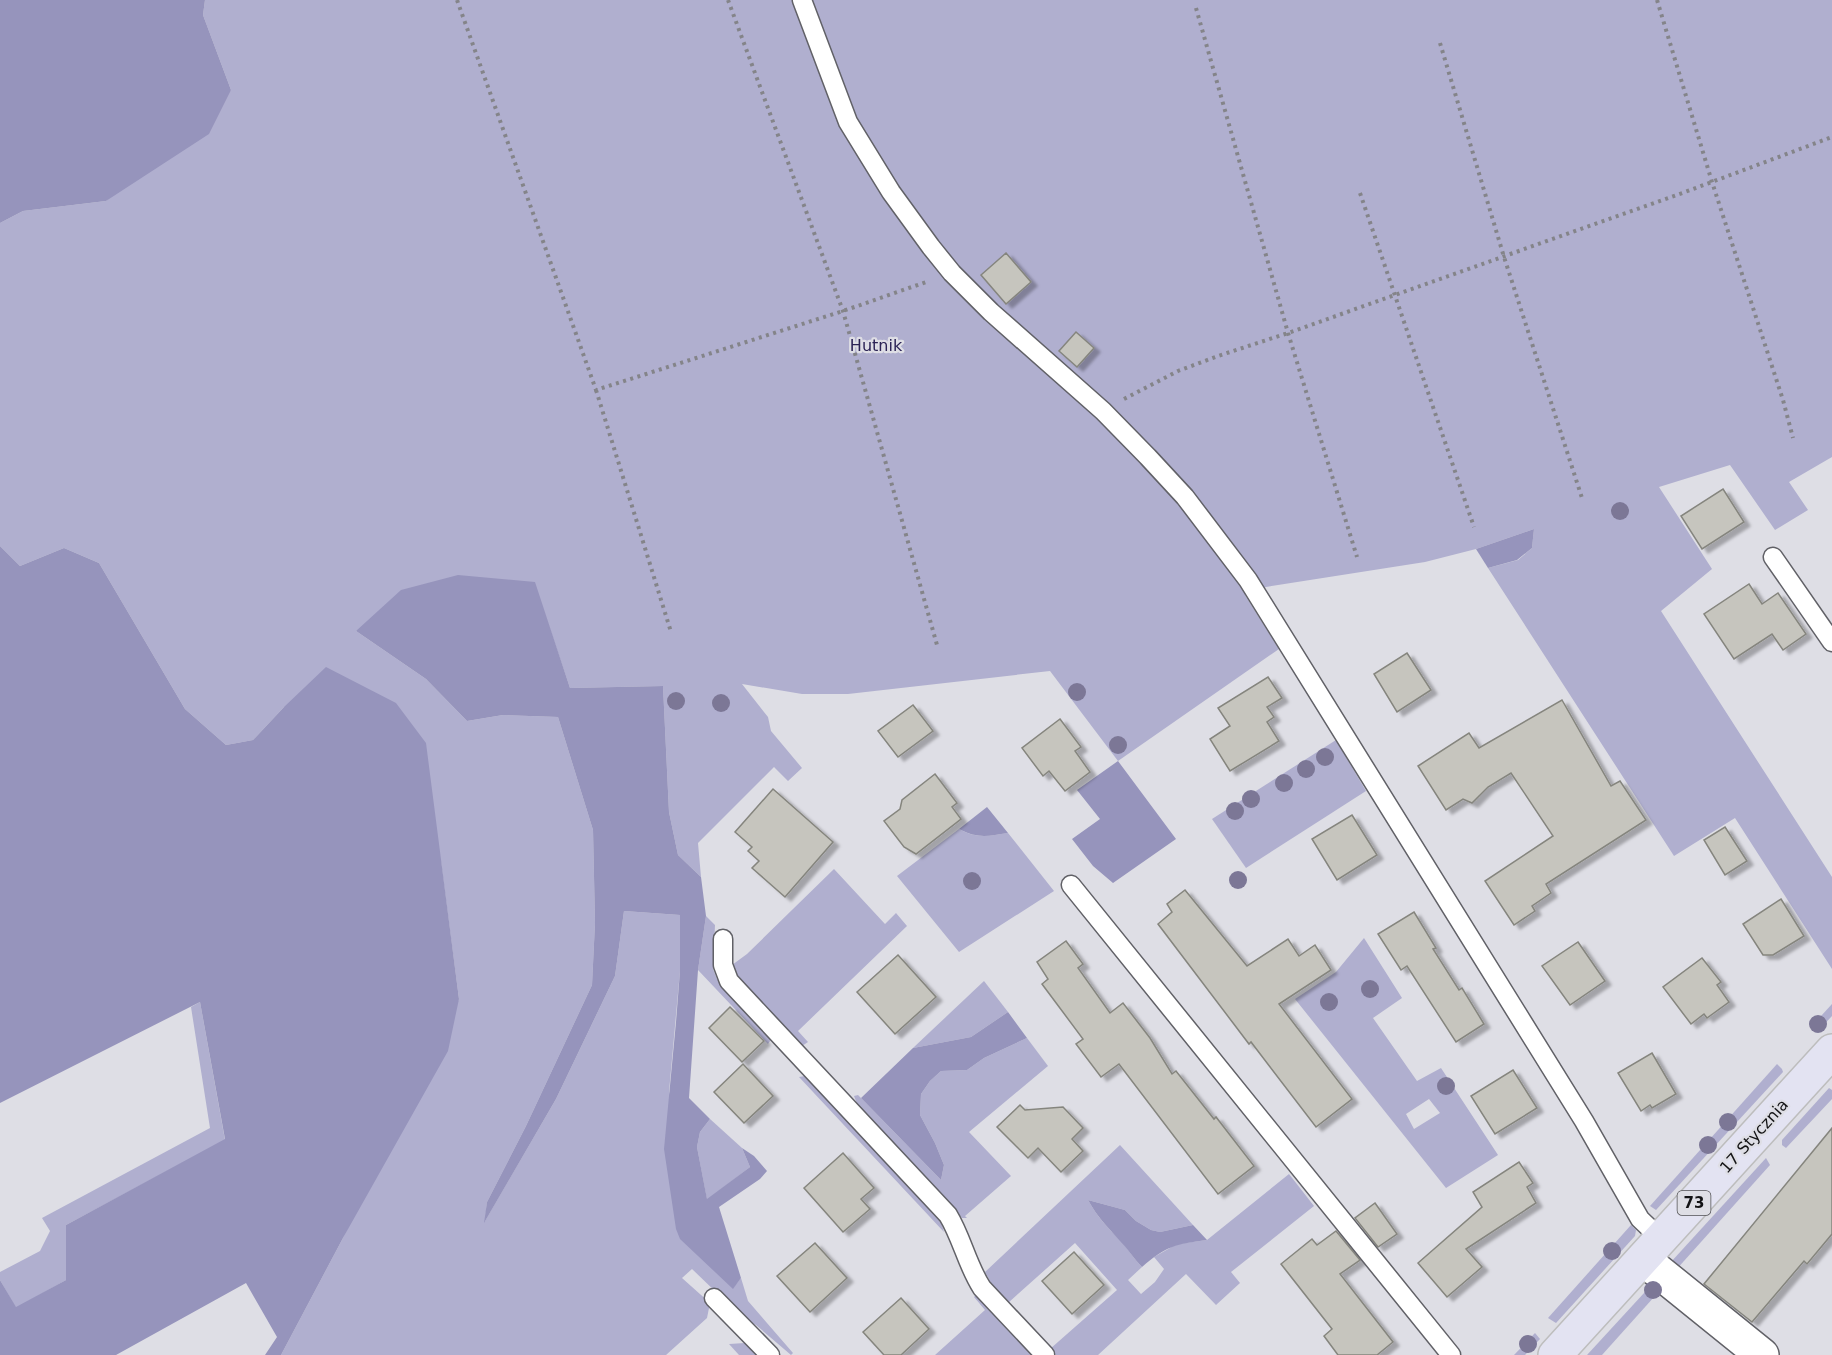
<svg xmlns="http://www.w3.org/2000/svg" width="1832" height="1355" font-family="'DejaVu Sans',sans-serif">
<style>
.green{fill:#b0afcf;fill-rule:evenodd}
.forest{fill:#9694bc}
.building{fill:#c6c5be;stroke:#85857e;stroke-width:1.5;filter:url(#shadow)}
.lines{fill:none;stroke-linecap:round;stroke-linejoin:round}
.service-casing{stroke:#616167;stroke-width:21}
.minor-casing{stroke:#616167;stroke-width:36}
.primary-casing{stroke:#bdbdbd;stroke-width:36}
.path{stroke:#848489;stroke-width:4;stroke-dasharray:3 4.5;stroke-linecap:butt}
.service{stroke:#fff;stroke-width:18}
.minor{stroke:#fff;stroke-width:33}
.primary{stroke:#e3e3f2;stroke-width:33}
.tree{fill:#7c7796}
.labels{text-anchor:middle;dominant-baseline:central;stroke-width:4.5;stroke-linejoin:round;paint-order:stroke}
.shield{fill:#dedee5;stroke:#505053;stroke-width:1.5}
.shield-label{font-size:15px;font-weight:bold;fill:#131315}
.park-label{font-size:16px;fill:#2b2355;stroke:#dedee5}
.street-label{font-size:16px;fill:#131315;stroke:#dedee5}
</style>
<defs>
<filter id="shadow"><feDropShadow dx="6" dy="4" stdDeviation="1.5" flood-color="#0004"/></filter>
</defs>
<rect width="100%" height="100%" fill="#dedee5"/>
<g class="green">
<polygon points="205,0 1832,0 1832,457 1789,482 1808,510 1775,530 1730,465 1659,487 1712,569 1661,611 1832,877 1832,969 1735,818 1674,856 1488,568 1518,560 1532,548 1534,529 1476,549 1425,562 1266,587 1245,595 1279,649 1118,761 1050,671 848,694 802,694 742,684 768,717 771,731 802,768 788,781 774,767 698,843 701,877 678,855 669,812 663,686 570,688 534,582 356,631 426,679 467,721 503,715 558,717 593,830 595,923 592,985 526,1126 487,1202 485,1221 556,1099 615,976 624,911 680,915 680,971 669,1092 733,1288 741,1278 748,1301 793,1353 791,1355 756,1325 744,1319 692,1269 682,1278 710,1303 707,1318 666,1355 281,1355 343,1238 459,999 441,862 284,707 253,740 226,745 185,709 99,563 64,548 20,566 0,546 0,223 23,211 106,201 231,90 203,15"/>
<polygon points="1336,740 1366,791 1246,868 1212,819"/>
<path d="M959,829C977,839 988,836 1008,833L1054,891L959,952L897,876Z"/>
<polygon points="834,869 885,924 896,913 907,926 798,1031 808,1042 802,1046 740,982 732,965 747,954"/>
<polygon points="706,916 715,925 713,969 717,979 772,1038 768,1044 698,970"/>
<path d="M1364,938L1402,998L1373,1018L1417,1081L1441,1068L1498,1155L1446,1188L1295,999L1336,972ZM1429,1099L1440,1113L1414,1129L1406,1114Z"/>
<polygon points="984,981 1008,1012 971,1037 913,1048"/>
<polygon points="200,1002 225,1140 66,1225 66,1280 16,1308 0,1280 0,1272 40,1251 50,1231 42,1218 210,1128 191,1007"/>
<polygon points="1832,1004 1832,1016 1816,1033 1811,1027"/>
<polygon points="1027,1038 1048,1066 969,1132 1011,1176 965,1216 967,1218 962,1218 858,1106 854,1096 858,1095 861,1098 941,1180 944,1165 935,1143 920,1115 921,1094 930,1081 941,1071 967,1070 984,1058"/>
<polygon points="1777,1064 1782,1069 1783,1072 1656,1210 1650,1206"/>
<polygon points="805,1076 812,1079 925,1200 941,1222 944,1232 799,1077"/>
<polygon points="1829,1088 1832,1090 1832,1099 1786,1148 1782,1145 1782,1140"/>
<polygon points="710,1119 742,1148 750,1167 707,1200 697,1147 700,1132"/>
<path d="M1120,1145L1193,1225L1160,1232L1151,1230L1136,1221L1125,1210L1088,1200C1098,1218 1107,1227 1121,1241C1128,1249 1134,1259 1142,1267L1128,1280L1141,1294L1155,1282L1164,1269L1154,1257L1177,1244L1207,1240L1289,1174L1314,1206L1231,1272L1240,1283L1216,1305L1186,1274L1098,1355H1056L1050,1349L1117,1290L1075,1243L1008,1303L991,1283L985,1272Z"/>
<polygon points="1766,1158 1770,1165 1675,1271 1671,1262"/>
<polygon points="1631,1225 1636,1230 1635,1236 1556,1323 1548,1318"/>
<polygon points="1656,1280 1663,1287 1602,1355 1587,1355"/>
<polygon points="977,1294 1034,1355 935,1355 985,1310 974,1297"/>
<polygon points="1535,1333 1540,1339 1525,1355 1514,1355"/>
<polygon points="745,1343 758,1355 739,1355 729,1344"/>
</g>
<g class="forest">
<polygon points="0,0 205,0 203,15 231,90 209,134 106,201 23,211 0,223"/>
<polygon points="1534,529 1532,548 1517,560 1488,568 1476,549"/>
<polygon points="0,546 20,566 64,548 99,563 185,709 226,745 253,740 284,707 326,667 396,703 426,743 459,999 448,1051 343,1238 281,1355 265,1355 277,1337 246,1283 116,1355 0,1355 0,1280 16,1307 66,1280 66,1225 225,1139 200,1002 0,1103"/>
<polygon points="458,575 535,582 570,688 663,686 669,812 678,855 701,877 706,916 698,970 689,1098 710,1119 700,1132 697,1147 707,1199 750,1167 742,1148 754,1156 767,1171 760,1179 719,1207 741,1278 733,1289 680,1239 676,1229 664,1149 676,1022 680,971 680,915 624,911 615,976 556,1099 484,1223 487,1202 526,1126 592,985 595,923 593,830 558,717 503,715 467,721 426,679 356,631 401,590"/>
<polygon points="1118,761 1176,839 1113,883 1093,866 1072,839 1100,819 1077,790"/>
<path d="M987,807L1008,833C988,836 978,839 959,829Z"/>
<polygon points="1008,1012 1027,1038 984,1058 967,1070 941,1071 930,1081 921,1094 920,1115 935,1143 944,1165 941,1180 861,1098 913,1048 971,1037"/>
<path d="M1088,1200L1125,1210L1136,1221L1151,1230L1160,1232L1193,1225L1207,1240C1176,1244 1166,1246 1142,1267C1134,1259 1128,1249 1120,1241C1107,1226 1098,1218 1088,1200Z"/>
</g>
<g class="building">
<polygon points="1006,253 1031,282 1006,304 981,275"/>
<polygon points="1076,332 1094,348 1077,367 1059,351"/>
<polygon points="1723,489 1744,522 1702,549 1681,516"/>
<polygon points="1749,584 1762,604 1778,593 1806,634 1783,650 1772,634 1734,659 1704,614"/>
<polygon points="1407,653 1431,690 1397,712 1374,674"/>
<polygon points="1268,677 1282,698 1267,707 1274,717 1267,722 1279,741 1230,771 1210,739 1230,726 1218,708"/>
<polygon points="1562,700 1611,786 1620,781 1646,820 1546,884 1551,893 1532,906 1535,911 1514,925 1485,881 1553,836 1511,773 1488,787 1472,803 1463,799 1446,810 1418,766 1469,733 1479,748"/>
<polygon points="913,705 933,731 898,757 878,731"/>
<polygon points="1060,719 1081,747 1075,751 1090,772 1065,791 1049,771 1043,776 1022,748"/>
<polygon points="935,774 957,803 952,807 961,819 916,854 904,847 884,821 900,809 902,800"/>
<polygon points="773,789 833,842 785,897 752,868 759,861 748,851 752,847 735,832"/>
<polygon points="1352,815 1377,855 1337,880 1312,839"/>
<polygon points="1725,827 1747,861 1725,875 1704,840"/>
<polygon points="1185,890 1247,966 1288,939 1299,956 1315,945 1331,970 1279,1004 1352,1099 1316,1127 1251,1042 1249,1044 1158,924 1172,912 1167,904"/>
<polygon points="1781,899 1804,936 1773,955 1763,955 1743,924"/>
<polygon points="1414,912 1436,948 1433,949 1459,990 1462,988 1484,1024 1456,1042 1407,966 1401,970 1378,934"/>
<polygon points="1066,941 1083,964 1078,968 1110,1013 1123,1003 1150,1038 1172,1074 1176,1071 1214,1119 1216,1117 1254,1166 1218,1194 1119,1064 1101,1077 1076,1044 1083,1039 1042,984 1048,979 1037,962"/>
<polygon points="1578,942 1605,981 1570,1005 1542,966"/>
<polygon points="898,955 936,997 895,1034 857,992"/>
<polygon points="1702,958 1721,982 1717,985 1729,1002 1707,1018 1704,1014 1691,1024 1663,987"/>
<polygon points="730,1007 764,1041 742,1062 709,1028"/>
<polygon points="1652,1053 1676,1094 1652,1108 1650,1105 1641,1111 1618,1073"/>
<polygon points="743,1064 773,1096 744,1123 714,1092"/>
<polygon points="1513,1070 1537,1108 1495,1134 1471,1096"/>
<polygon points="1020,1105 1025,1110 1063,1107 1083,1128 1072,1139 1083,1151 1061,1172 1038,1148 1028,1158 997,1127"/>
<polygon points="1832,1128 1832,1234 1807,1264 1804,1261 1752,1322 1704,1284"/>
<polygon points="843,1153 874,1188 861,1199 870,1209 843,1232 804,1188"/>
<polygon points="1519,1162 1533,1183 1527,1187 1536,1203 1466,1249 1482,1267 1447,1297 1418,1263 1482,1207 1473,1192"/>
<polygon points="1375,1203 1397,1234 1378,1247 1355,1218"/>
<polygon points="1336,1231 1360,1260 1340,1274 1393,1342 1377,1355 1338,1355 1324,1336 1332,1329 1281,1264 1312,1239 1317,1245"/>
<polygon points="815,1243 847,1278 810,1312 777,1276"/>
<polygon points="1074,1252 1104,1285 1072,1314 1042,1281"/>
<polygon points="901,1298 929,1329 901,1355 884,1355 863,1332"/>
</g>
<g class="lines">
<defs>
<g id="service">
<polyline points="802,0 848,122 891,192 931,247 952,273 991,312 1103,411 1148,457 1185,497 1248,580 1584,1121 1640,1219 1661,1239"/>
<polyline points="1773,557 1832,642"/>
<polyline points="1071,885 1451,1355"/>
<path d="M723,939V965L729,981L948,1215C962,1238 967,1265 982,1288L1045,1355"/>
<polyline points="714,1298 770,1355"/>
</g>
<polyline id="minor" points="1643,1259 1762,1355"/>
<polyline id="primary" points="1555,1355 1832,1051"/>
</defs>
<use href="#service" class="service-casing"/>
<use href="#minor" class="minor-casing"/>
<use href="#primary" class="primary-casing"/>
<g class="path">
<polyline points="457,0 596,390 843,311 929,281"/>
<polyline points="728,0 843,311 937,645"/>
<polyline points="1657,0 1712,182 1783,400 1793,438"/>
<polyline points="1196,8 1288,333 1357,557"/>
<polyline points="1440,43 1504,257 1582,498"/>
<polyline points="1360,193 1474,527"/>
<polyline points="596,390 671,632"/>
<polyline points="1124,399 1178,371 1218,356 1288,333 1685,192 1832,137"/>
</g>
<use href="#service" class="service"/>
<use href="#minor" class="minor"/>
<use href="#primary" class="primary"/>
</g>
<g class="tree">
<circle cx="1620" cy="511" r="9"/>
<circle cx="1077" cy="692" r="9"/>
<circle cx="676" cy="701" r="9"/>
<circle cx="721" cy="703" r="9"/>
<circle cx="1118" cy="745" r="9"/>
<circle cx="1325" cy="757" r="9"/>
<circle cx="1306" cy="769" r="9"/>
<circle cx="1284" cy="783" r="9"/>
<circle cx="1251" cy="799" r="9"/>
<circle cx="1235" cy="811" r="9"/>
<circle cx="1238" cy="880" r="9"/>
<circle cx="972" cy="881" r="9"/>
<circle cx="1370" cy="989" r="9"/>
<circle cx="1329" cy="1002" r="9"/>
<circle cx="1818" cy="1024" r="9"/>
<circle cx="1446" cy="1086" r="9"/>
<circle cx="1728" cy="1122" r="9"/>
<circle cx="1708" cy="1145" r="9"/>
<circle cx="1612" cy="1251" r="9"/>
<circle cx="1653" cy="1290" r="9"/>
<circle cx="1528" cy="1344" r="9"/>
</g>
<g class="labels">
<rect class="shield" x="1677.5" y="1191" width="33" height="24" rx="4.5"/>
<g class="shield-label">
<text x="1694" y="1203">73</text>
</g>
<g class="park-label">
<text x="876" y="345">Hutnik</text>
</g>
<g class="street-label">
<text transform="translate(1754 1136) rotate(-48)">17 Stycznia</text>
</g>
</g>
</svg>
